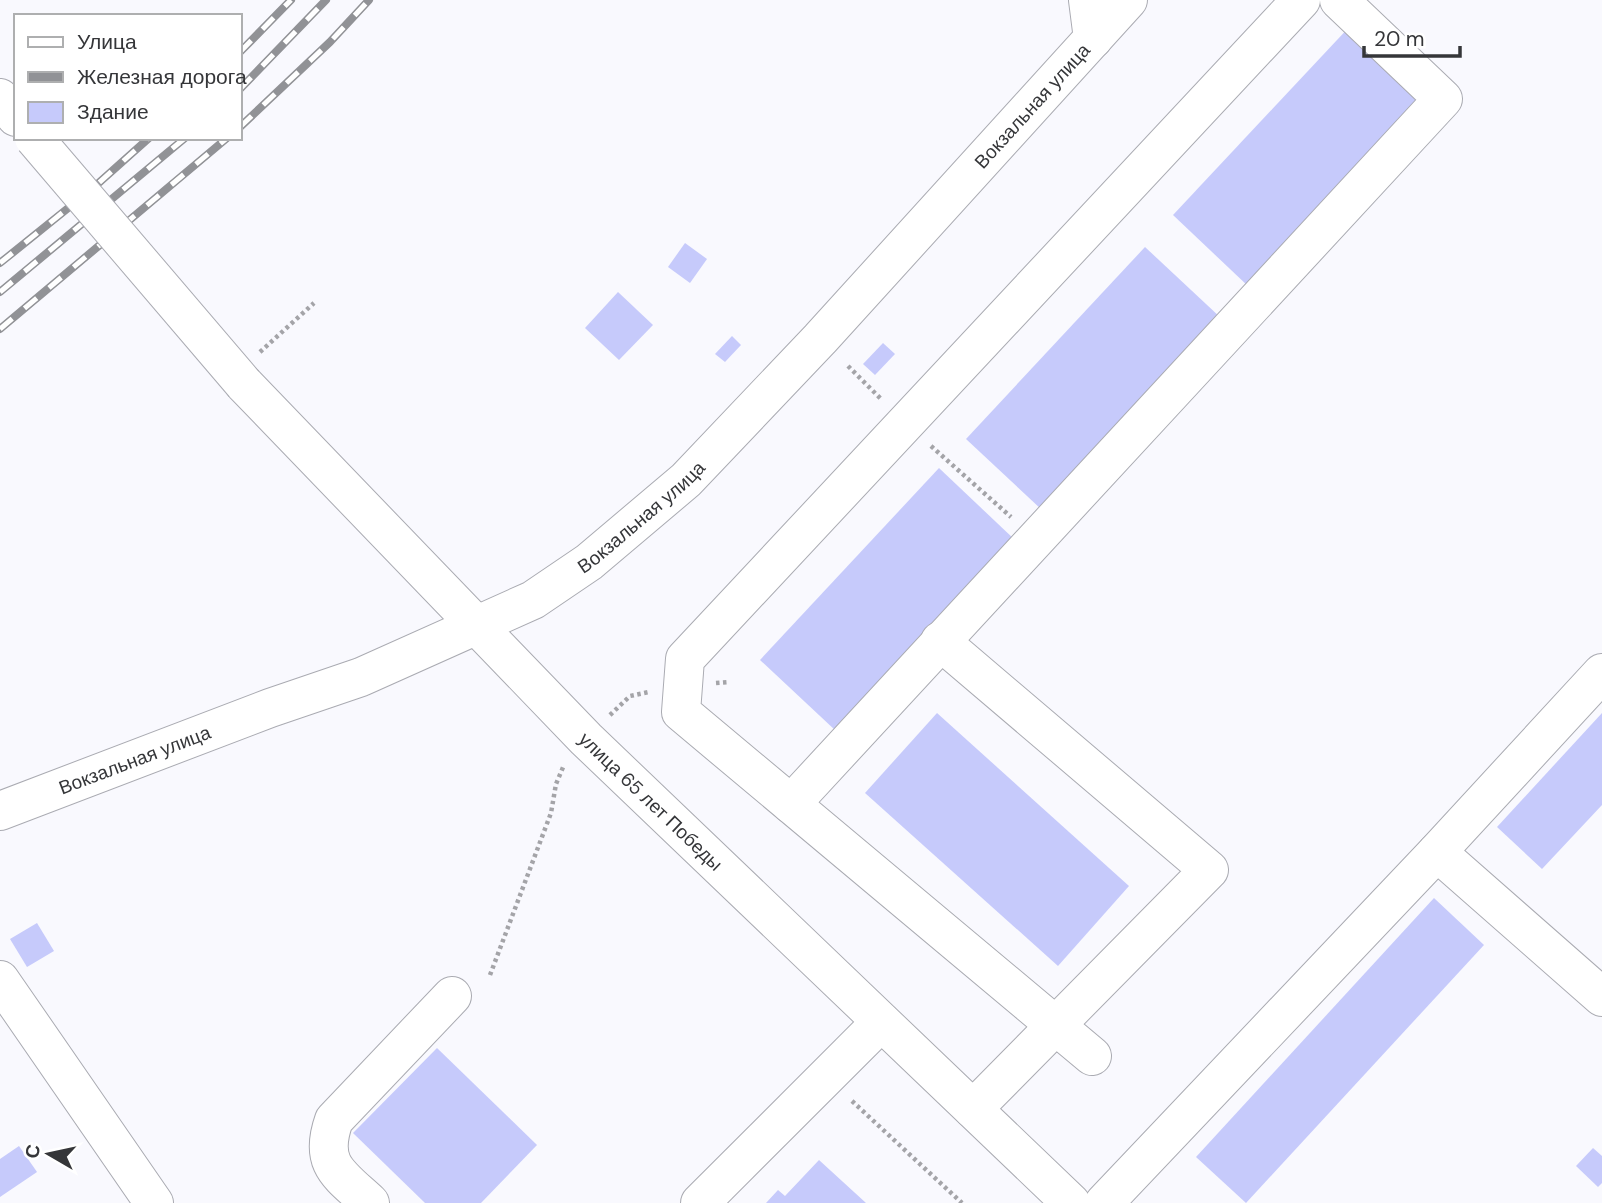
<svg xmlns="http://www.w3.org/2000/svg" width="1602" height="1203" font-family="'DM Sans',sans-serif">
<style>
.building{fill:#c6cafb}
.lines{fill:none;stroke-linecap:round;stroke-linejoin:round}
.minor-casing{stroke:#aaabb2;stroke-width:40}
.major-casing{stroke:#aaabb2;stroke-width:40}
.path{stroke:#a4a4a8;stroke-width:4.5;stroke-dasharray:3.5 3.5;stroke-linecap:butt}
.minor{stroke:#fff;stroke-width:38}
.major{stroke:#fff;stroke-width:38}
.rail-casing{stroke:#919296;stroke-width:8}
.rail{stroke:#fff;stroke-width:5;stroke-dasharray:16;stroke-linecap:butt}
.minor-bridge-casing{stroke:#aaabb2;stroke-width:40;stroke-linecap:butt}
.minor-bridge{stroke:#fff;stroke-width:38}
.labels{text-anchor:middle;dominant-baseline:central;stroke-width:7;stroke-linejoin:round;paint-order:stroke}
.street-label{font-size:19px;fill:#353639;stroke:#fff}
</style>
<rect width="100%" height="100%" fill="#f9f9fe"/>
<g class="building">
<polygon points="1352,24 1428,95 1249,287 1173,215"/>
<polygon points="685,243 707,259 690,283 668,267"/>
<polygon points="1145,247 1221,318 1042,510 966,439"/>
<polygon points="618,292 653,325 619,360 585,328"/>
<polygon points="732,336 741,345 725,362 715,354"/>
<polygon points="883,343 895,354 875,375 863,364"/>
<polygon points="939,468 1015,540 836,731 760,660"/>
<polygon points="937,713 1129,886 1058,966 865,793"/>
<polygon points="1602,713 1602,805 1542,869 1497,827"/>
<polygon points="1434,898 1484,945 1246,1203 1196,1157"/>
<polygon points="37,923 54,951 27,967 10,939"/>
<polygon points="437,1048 537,1145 481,1203 425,1203 353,1133"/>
<polygon points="19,1146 37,1172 0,1197 0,1159"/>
<polygon points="1593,1148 1602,1156 1602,1183 1598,1187 1576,1166"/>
<polygon points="819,1160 866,1203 766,1203 778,1190 785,1196"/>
</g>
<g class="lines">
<defs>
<g id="minor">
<polyline points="1088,0 1093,39"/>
<polyline points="0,98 16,117"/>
<path id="s1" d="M244,384L586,739L1071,1203"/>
<polyline points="940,641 1209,870 973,1109"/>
<polyline points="791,804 1443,99 1339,0"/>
<polyline points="1437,852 1602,997"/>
<polyline points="0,980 154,1203"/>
<polyline points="1092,1056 681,712 685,659 1301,0"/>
<path d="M370,1203C340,1175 318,1165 334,1120L452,996"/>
<polyline points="700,1203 881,1022"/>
<polyline points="1104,1203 1437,852 1602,673"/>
</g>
<g id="major">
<path id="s2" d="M0,811L270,708L361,677L533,600L589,562L686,480L820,339L1128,0"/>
</g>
</defs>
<use href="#minor" class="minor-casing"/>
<use href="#major" class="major-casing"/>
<g class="path">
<polyline points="260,352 314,303"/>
<polyline points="848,366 882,400"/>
<polyline points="931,446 1011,517"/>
<polyline points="716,683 729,682"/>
<polyline points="610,715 630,696 649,692"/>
<polyline points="490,975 551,813 556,784 564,765"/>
<polyline points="852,1101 962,1203"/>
</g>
<use href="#minor" class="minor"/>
<use href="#major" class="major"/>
<defs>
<g id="rail">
<polyline points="240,52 291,0"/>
<polyline points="240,89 326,0"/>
<polyline points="240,127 330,42 369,0"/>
<polyline points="0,263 93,188 149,138"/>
<polyline points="0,292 185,138"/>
<polyline points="0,329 227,138"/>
</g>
</defs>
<use href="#rail" class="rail-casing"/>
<use href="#rail" class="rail"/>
<defs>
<polyline id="minor-bridge" points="34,138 244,384"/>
</defs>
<use href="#minor-bridge" class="minor-bridge-casing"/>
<use href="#minor-bridge" class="minor-bridge"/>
</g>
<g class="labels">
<g class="street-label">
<text stroke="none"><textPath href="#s2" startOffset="1278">Вокзальная улица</textPath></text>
<text stroke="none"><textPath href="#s2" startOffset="710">Вокзальная улица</textPath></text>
<text stroke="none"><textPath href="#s2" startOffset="144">Вокзальная улица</textPath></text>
<text stroke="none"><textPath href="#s1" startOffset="583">улица 65 лет Победы</textPath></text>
</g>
</g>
<rect x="14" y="14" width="228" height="126" fill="#ffffff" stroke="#aeafb0" stroke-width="2"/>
<rect x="28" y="37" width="35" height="10" fill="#ffffff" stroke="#aeafb0" stroke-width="2"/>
<text x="77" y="49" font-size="21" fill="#353639">Улица</text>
<rect x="28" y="72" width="35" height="10" fill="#919296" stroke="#aeafb0" stroke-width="2"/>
<text x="77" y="84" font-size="21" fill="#353639">Железная дорога</text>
<rect x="28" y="102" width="35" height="21" fill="#c6cafb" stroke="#aeafb0" stroke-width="2"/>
<text x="77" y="119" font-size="21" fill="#353639">Здание</text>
<g transform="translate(49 1154) rotate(279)" stroke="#ffffff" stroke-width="5" paint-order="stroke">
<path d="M0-5L12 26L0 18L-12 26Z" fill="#353639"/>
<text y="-10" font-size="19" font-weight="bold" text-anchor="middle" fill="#353639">С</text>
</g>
<path d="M1364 46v10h96v-10" fill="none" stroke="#353639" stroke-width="3.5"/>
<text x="1374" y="46" font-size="21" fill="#353639" stroke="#ffffff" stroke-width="5" paint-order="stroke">20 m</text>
</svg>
